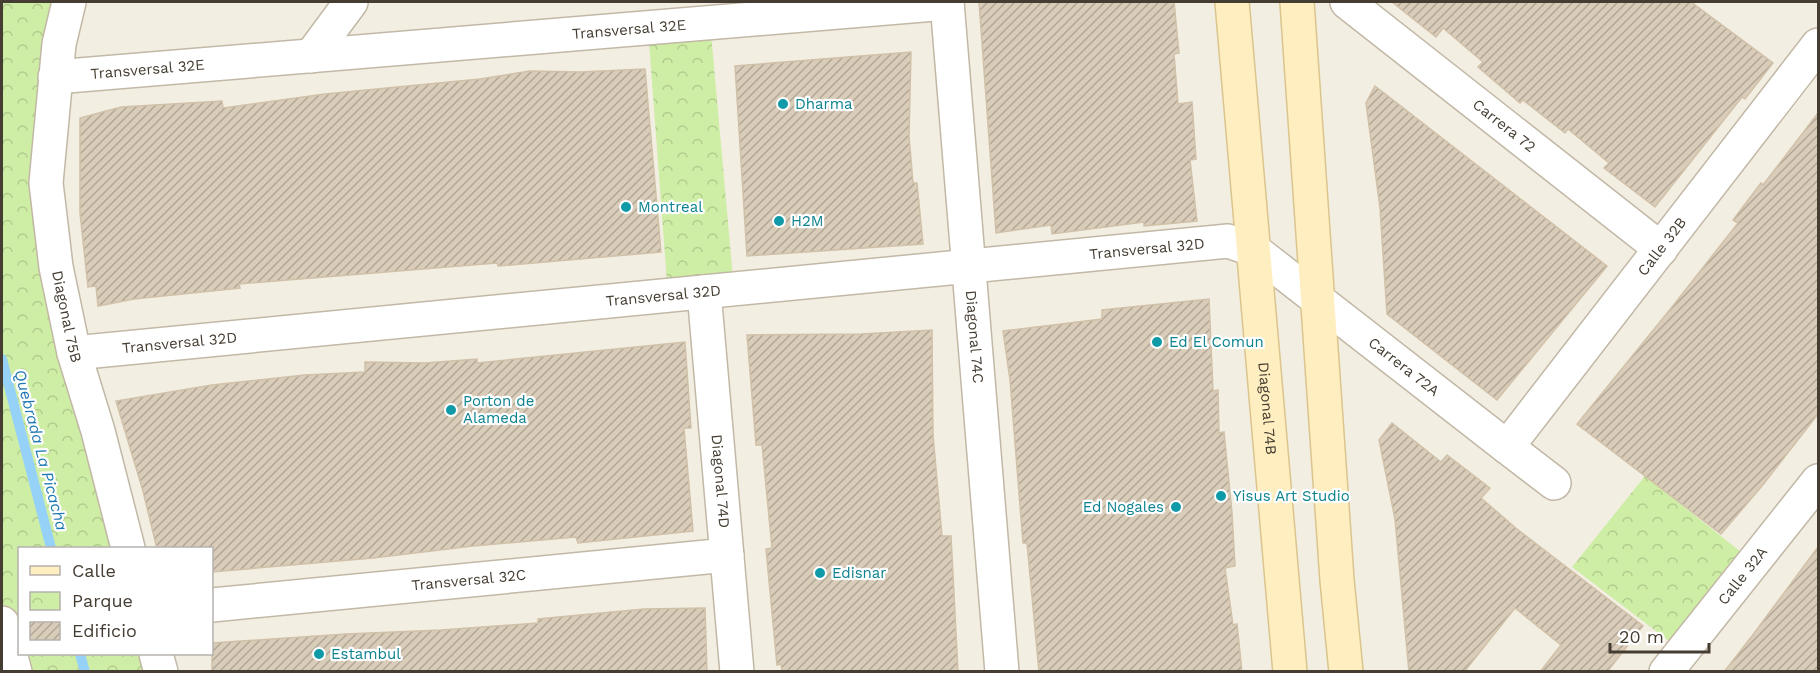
<svg xmlns="http://www.w3.org/2000/svg" width="1820" height="673" font-family="'Work Sans',sans-serif">
<style>
.park{fill:url(#park-crowns)}
.lines{fill:none;stroke-linecap:round;stroke-linejoin:round}
.stream{stroke:#96d2f8;stroke-width:10}
.building{fill:url(#building-hatch);stroke:#d1c1a8;stroke-width:1.5}
.minor-casing{stroke:#c2b8a6;stroke-width:36}
.tertiary-casing{stroke:#c2b8a6;stroke-width:36}
.secondary-casing{stroke:#dbc58e;stroke-width:36}
.minor{stroke:#fff;stroke-width:33}
.tertiary{stroke:#fff;stroke-width:33}
.secondary{stroke:#ffeec0;stroke-width:33}
.culture-dot{fill:#0f9aa8;stroke:#fff;stroke-width:2}
.labels{text-anchor:middle;dominant-baseline:central;stroke-width:4.5;stroke-linejoin:round;paint-order:stroke}
.street-label{font-size:15px;fill:#453d32;stroke:#fff}
.culture-label{font-size:15px;fill:#0d838f;stroke:#fff;text-anchor:start}
.water-label{font-size:16px;font-style:italic;fill:#1f78b3;stroke:#fff}
</style>
<defs>
<pattern id="park-crowns" width="20" height="18" patternUnits="userSpaceOnUse" patternTransform="scale(1.5)"><rect width="20" height="18" fill="#ceeda5"/><path d="M2 6a3 3 0 1 1 6 0M12 15a3 3 0 1 1 6 0" fill="none" stroke="#b2cc8e"/></pattern>
<pattern id="building-hatch" width="6" height="6" patternUnits="userSpaceOnUse" patternTransform="scale(1.5)"><rect width="6" height="6" fill="#d9ccb9"/><path d="M-1 1l2-2M0 6l6-6M5 7l2-2" fill="none" stroke="#b2a797"/></pattern>
</defs>
<rect width="100%" height="100%" fill="#f3eee2"/>
<g class="park">
<polygon points="2,2 69,2 46,183 128,548 20,548 20,654 156,654 161,671 16,671 2,620"/>
<polygon points="710,22 734,289 668,296 648,28"/>
<polygon points="1645,476 1741,552 1669,641 1572,567"/>
</g>
<g class="lines">
<g class="stream">
<polyline points="2,359 51,548"/>
<polyline points="80,654 85,672"/>
</g>
</g>
<g class="building">
<polygon points="979,2 1174,2 1179,53 1174,54 1178,104 1192,102 1196,159 1190,160 1197,221 1144,226 1144,222 1052,234 1051,225 996,233"/>
<polygon points="1392,2 1691,2 1773,63 1745,99 1742,97 1655,207 1604,168 1609,163 1568,129 1565,133 1523,100 1520,103 1478,67 1483,62 1443,28 1436,37"/>
<polygon points="911,52 909,136 913,183 917,183 923,244 747,256 735,66"/>
<polygon points="645,69 661,252 498,266 497,263 239,284 240,288 134,299 98,306 96,286 88,287 80,213 80,118 121,107 222,101 223,108 325,94 480,79 530,71 580,72"/>
<polygon points="1375,86 1607,266 1497,400 1387,314 1380,208 1366,103"/>
<polygon points="1818,113 1818,414 1762,486 1721,534 1577,424 1672,307 1738,223 1733,220 1761,183 1763,185"/>
<polygon points="1209,299 1213,391 1218,390 1219,433 1224,432 1232,513 1235,566 1225,568 1233,625 1237,624 1242,672 1039,672 1027,543 1023,543 1010,380 1003,331 1102,319 1102,310"/>
<polygon points="932,330 933,435 942,536 951,536 958,672 782,672 781,664 777,665 766,549 772,548 762,445 756,445 747,335 861,334"/>
<polygon points="685,342 691,428 684,428 693,531 578,543 576,537 473,546 373,558 212,572 212,549 157,549 143,491 116,401 212,385 305,375 365,372 365,362 425,363 477,359 477,363"/>
<polygon points="1392,423 1441,462 1447,455 1490,488 1481,498 1517,529 1643,626 1607,672 1540,672 1561,645 1515,608 1464,672 1409,672 1395,519 1379,440"/>
<polygon points="1818,547 1818,672 1724,672 1752,636"/>
<polygon points="705,608 707,672 212,672 212,643 346,634 441,630 538,623 538,619 644,609"/>
</g>
<g class="lines">
<defs>
<g id="minor">
<path id="s1" d="M947,2L1002,672"/>
<path id="s2" d="M1347,2L1661,249"/>
<polyline points="311,56 351,2"/>
<path id="s3" d="M55,77L947,3"/>
<path id="s4" d="M704,292L737,672"/>
<path id="s5" d="M74,353L1228,241L1254,250"/>
<polyline points="1507,447 1554,483"/>
<path id="s6" d="M212,605L727,555"/>
<path id="s7" d="M1666,672L1818,481"/>
</g>
<g id="tertiary">
<path id="s8" d="M69,2L59,44L46,183L56,267L74,353L98,431L128,548"/>
<path id="s9" d="M1254,250L1507,447L1818,45"/>
<polyline points="2,623 15,672"/>
<polyline points="156,654 161,672"/>
</g>
<g id="secondary">
<path id="s10" d="M1232,2L1290,672"/>
<polyline points="1297,2 1337,580 1346,672"/>
</g>
</defs>
<use href="#minor" class="minor-casing"/>
<use href="#tertiary" class="tertiary-casing"/>
<use href="#secondary" class="secondary-casing"/>
<use href="#minor" class="minor"/>
<use href="#tertiary" class="tertiary"/>
<use href="#secondary" class="secondary"/>
</g>
<g class="culture-dot">
<circle cx="783" cy="104" r="6"/>
<circle cx="626" cy="207" r="6"/>
<circle cx="779" cy="221" r="6"/>
<circle cx="1157" cy="342" r="6"/>
<circle cx="451" cy="410" r="6"/>
<circle cx="1221" cy="496" r="6"/>
<circle cx="1176" cy="507" r="6"/>
<circle cx="820" cy="573" r="6"/>
<circle cx="319" cy="654" r="6"/>
</g>
<g class="labels">
<g class="street-label">
<text stroke="none"><textPath href="#s3" startOffset="576">Transversal 32E</textPath></text>
<text stroke="none"><textPath href="#s3" startOffset="93">Transversal 32E</textPath></text>
<text stroke="none"><textPath href="#s2" startOffset="200">Carrera 72</textPath></text>
<text stroke="none"><textPath href="#s9" startOffset="574">Calle 32B</textPath></text>
<text stroke="none"><textPath href="#s5" startOffset="1078">Transversal 32D</textPath></text>
<text stroke="none"><textPath href="#s5" startOffset="592">Transversal 32D</textPath></text>
<text stroke="none"><textPath href="#s8" startOffset="318">Diagonal 75B</textPath></text>
<text stroke="none"><textPath href="#s1" startOffset="336">Diagonal 74C</textPath></text>
<text stroke="none"><textPath href="#s5" startOffset="106">Transversal 32D</textPath></text>
<text stroke="none"><textPath href="#s9" startOffset="190">Carrera 72A</textPath></text>
<text stroke="none"><textPath href="#s10" startOffset="408">Diagonal 74B</textPath></text>
<text stroke="none"><textPath href="#s4" startOffset="190">Diagonal 74D</textPath></text>
<text stroke="none"><textPath href="#s7" startOffset="123">Calle 32A</textPath></text>
<text stroke="none"><textPath href="#s6" startOffset="258">Transversal 32C</textPath></text>
</g>
<g class="culture-label">
<text x="795" y="104">Dharma</text>
<text x="638" y="207">Montreal</text>
<text x="791" y="221">H2M</text>
<text x="1169" y="342">Ed El Comun</text>
<text x="463" y="401">Porton de<tspan x="463" dy="17">Alameda</tspan></text>
<text x="1233" y="496">Yisus Art Studio</text>
<text x="1164" y="507" text-anchor="end">Ed Nogales</text>
<text x="832" y="573">Edisnar</text>
<text x="331" y="654">Estambul</text>
</g>
<g class="water-label">
<text transform="translate(41 450) rotate(75)">Quebrada La Picacha</text>
</g>
</g>
<rect width="1820" height="673" fill="none" stroke="#453d32" stroke-width="6"/>
<rect x="18" y="547" width="195" height="108" fill="#ffffff" stroke="#b5b1ad" stroke-width="1.5"/>
<rect x="30" y="566" width="30" height="9" fill="#ffeec0" stroke="#b5b1ad" stroke-width="1.5"/>
<text x="72" y="577" font-size="18" fill="#453d32">Calle</text>
<rect x="30" y="592" width="30" height="18" fill="url(#park-crowns)" stroke="#b5b1ad" stroke-width="1.5"/>
<text x="72" y="607" font-size="18" fill="#453d32">Parque</text>
<rect x="30" y="622" width="30" height="18" fill="url(#building-hatch)" stroke="#b5b1ad" stroke-width="1.5"/>
<text x="72" y="637" font-size="18" fill="#453d32">Edificio</text>
<path d="M1610 643v9h99v-9" fill="none" stroke="#453d32" stroke-width="3"/>
<text x="1619" y="643" font-size="18" fill="#453d32" stroke="#ffffff" stroke-width="4.5" paint-order="stroke">20 m</text>
</svg>
